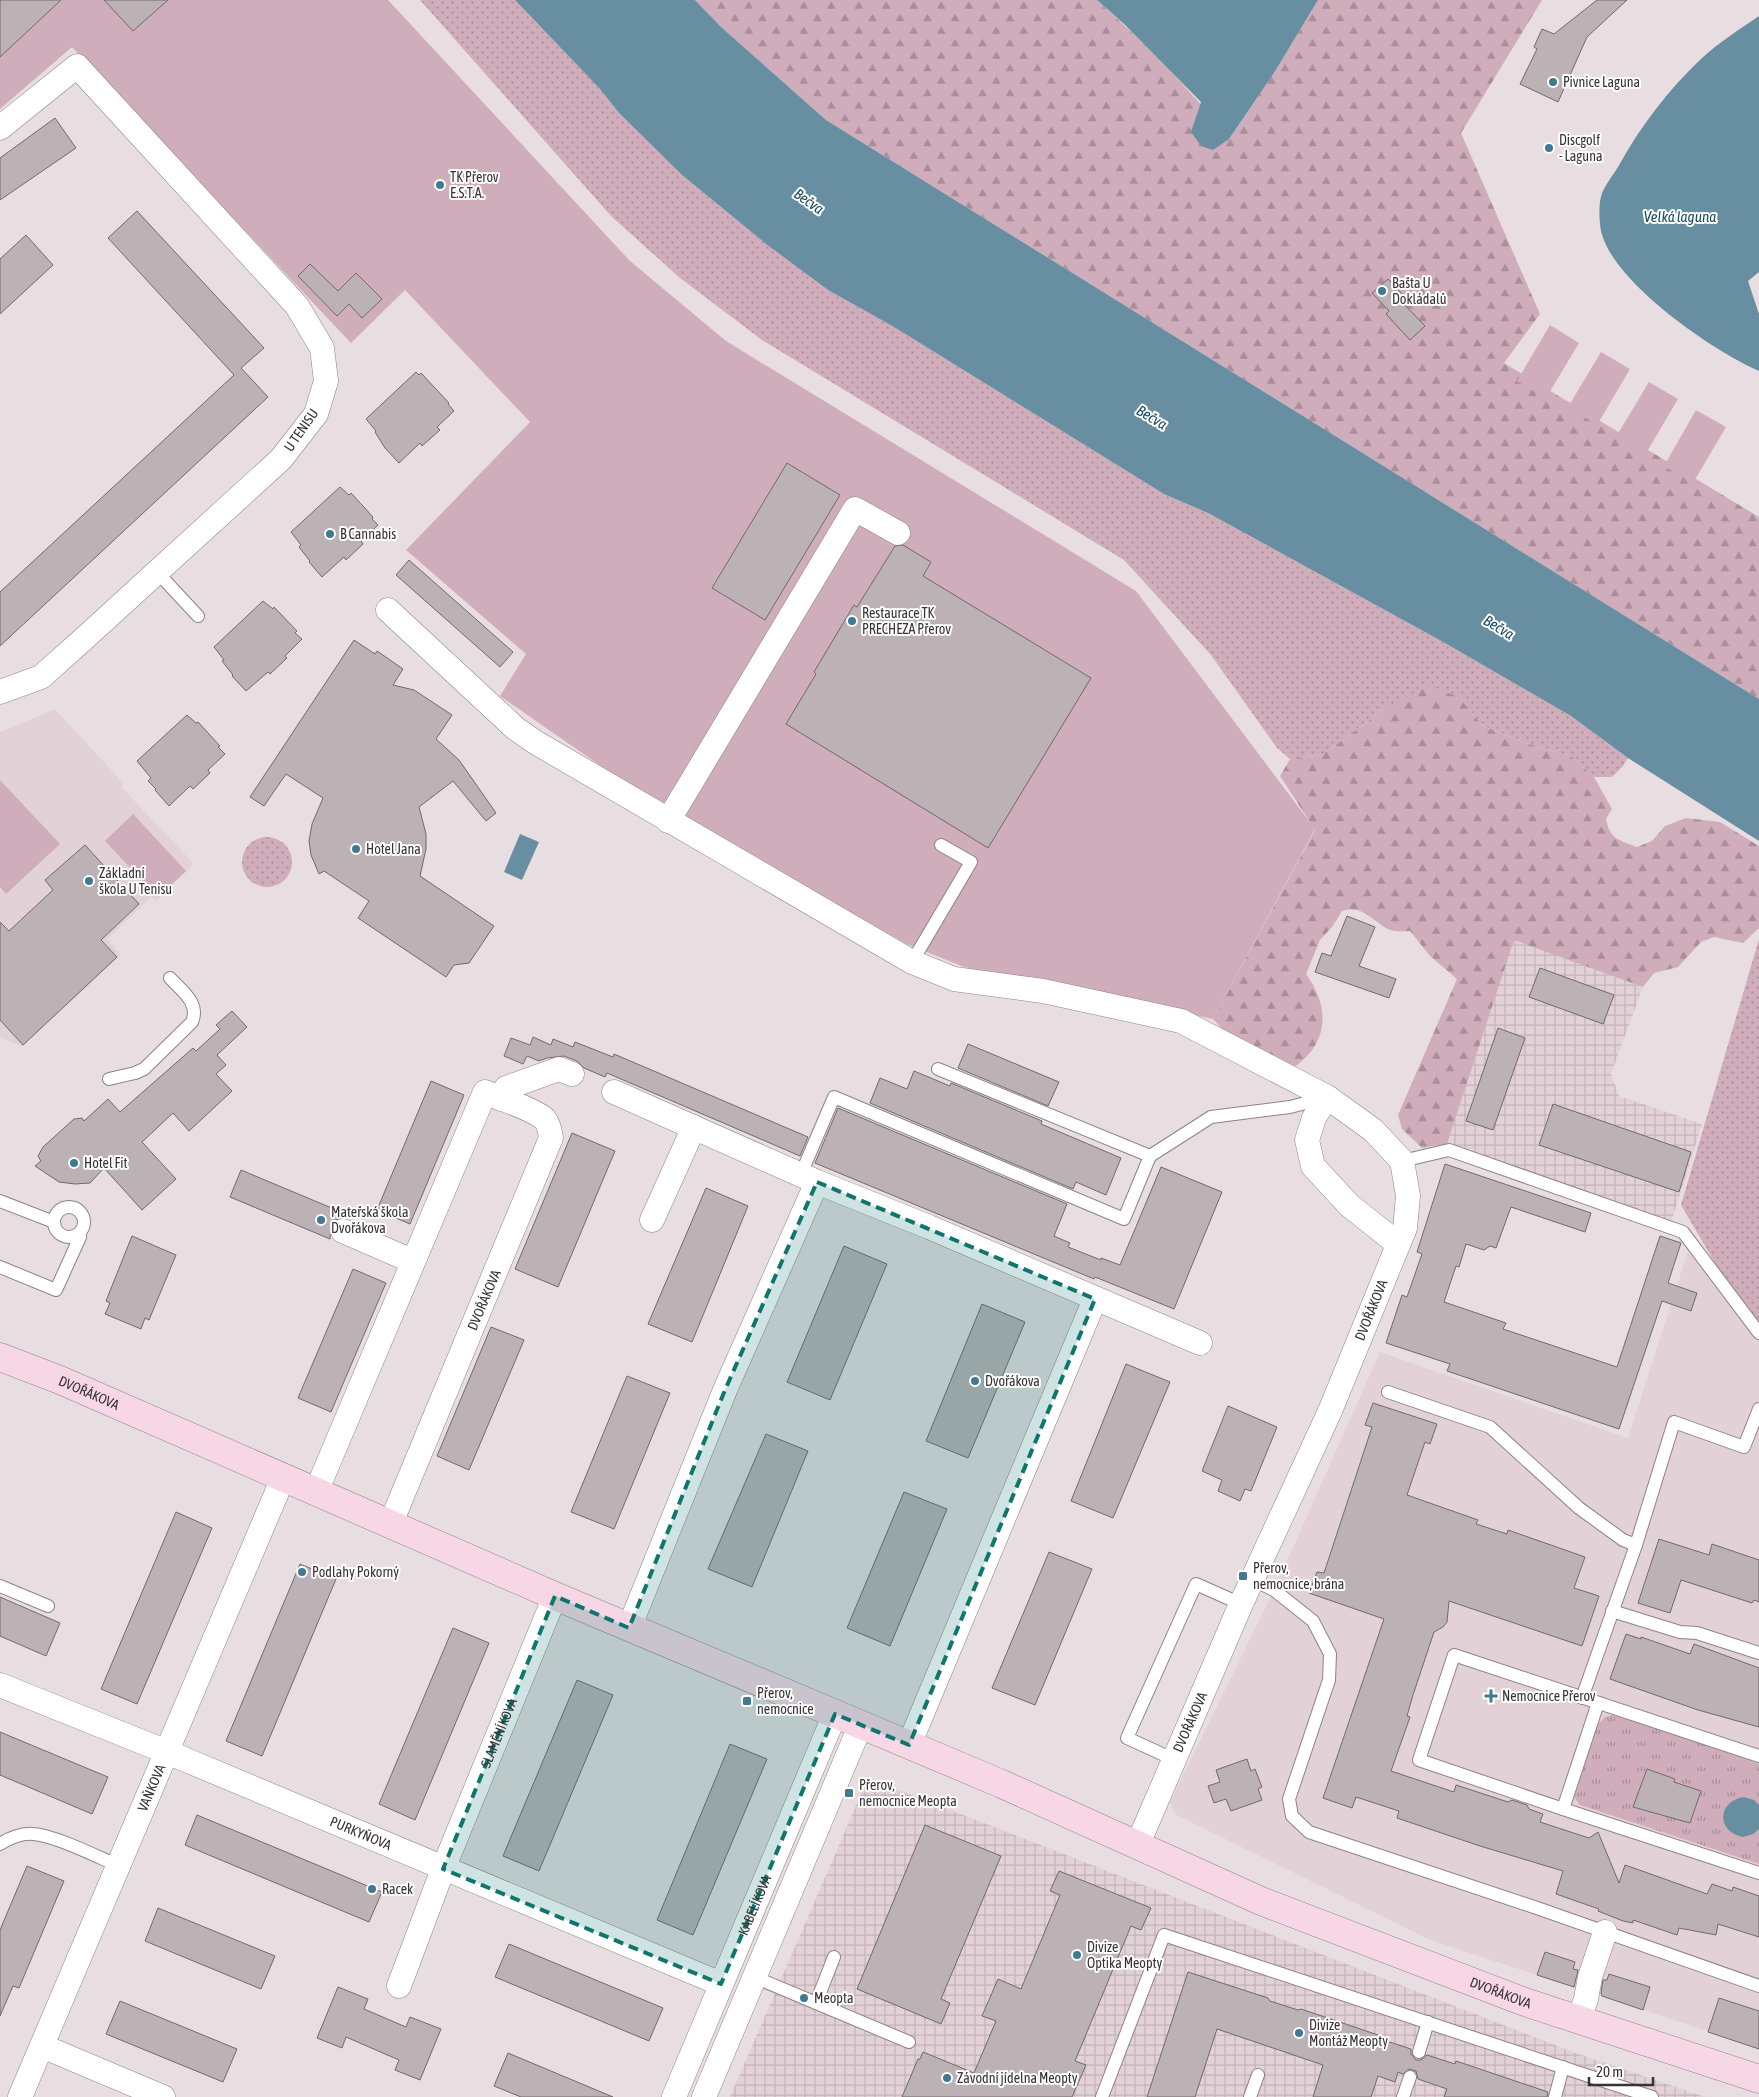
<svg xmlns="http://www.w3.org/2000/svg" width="1759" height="2097" font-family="'Asap Condensed',sans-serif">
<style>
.built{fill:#e3d1d8}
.industrial{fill:url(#industrial-grid)}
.grass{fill:url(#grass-dots)}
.forest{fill:url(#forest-firs)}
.park{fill:url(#park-tufts)}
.pitch{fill:#d0adbb}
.water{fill:#678fa1}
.building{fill:#bcb2b6;stroke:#72696d}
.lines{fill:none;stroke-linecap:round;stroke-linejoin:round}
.lane-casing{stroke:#8d8387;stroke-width:14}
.street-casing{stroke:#8d8387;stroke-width:25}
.secondary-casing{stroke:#8d8387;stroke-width:29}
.lane{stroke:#fff;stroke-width:12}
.street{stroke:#fff;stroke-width:24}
.secondary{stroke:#f7d6e5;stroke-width:28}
.marked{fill:#0f766e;fill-opacity:0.2;stroke:#0f766e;stroke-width:4;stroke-dasharray:10 6;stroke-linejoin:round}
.poi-dot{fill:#3f7992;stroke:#fff;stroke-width:2}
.labels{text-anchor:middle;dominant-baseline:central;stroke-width:4;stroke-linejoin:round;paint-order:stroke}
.poi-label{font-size:14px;fill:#373335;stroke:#fff;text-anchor:start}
.street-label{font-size:14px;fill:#373335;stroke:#fff}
.water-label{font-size:15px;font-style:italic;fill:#164b60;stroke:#fff}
</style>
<defs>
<pattern id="industrial-grid" width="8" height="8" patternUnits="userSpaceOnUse" patternTransform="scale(1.25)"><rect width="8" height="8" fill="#e3d1d8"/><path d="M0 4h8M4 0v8" fill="none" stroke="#c3b4ba"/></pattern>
<pattern id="grass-dots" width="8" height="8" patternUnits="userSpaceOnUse" patternTransform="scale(1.25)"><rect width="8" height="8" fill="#d0adbb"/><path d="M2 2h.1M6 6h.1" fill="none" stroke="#aa8d99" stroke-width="1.8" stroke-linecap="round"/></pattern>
<pattern id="forest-firs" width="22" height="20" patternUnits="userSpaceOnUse" patternTransform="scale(1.25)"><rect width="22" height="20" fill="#d0adbb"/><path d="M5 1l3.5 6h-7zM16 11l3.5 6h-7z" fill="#aa8d99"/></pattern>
<pattern id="park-tufts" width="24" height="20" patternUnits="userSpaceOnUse" patternTransform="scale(1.25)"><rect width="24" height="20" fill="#d0adbb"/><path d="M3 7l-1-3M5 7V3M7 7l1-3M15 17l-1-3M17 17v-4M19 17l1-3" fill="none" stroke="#aa8d99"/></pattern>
</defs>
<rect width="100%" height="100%" fill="#e8dee2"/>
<g class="built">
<polygon points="55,709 124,784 121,787 194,864 156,901 151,897 107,939 121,955 22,1047 0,1037 0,732"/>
<polygon points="1688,1251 1759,1338 1759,2048 1430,1940 1175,1814 1170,1802 1274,1590 1380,1352 1628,1438"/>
</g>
<g class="industrial">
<polygon points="1514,939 1643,987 1611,1074 1619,1096 1702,1124 1671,1223 1447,1144"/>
<polygon points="868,1778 1573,2052 1705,2097 730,2097"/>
</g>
<g class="grass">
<polygon points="420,0 515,0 600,89 619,113 682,175 766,244 828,290 894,327 1164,494 1208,513 1445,643 1571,716 1628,758 1623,766 1612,777 1594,777 1572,757 1526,743 1483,726 1459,697 1389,706 1322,755 1290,759 1277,748 1211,655 1124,560 762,340 680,278 611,216"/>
<circle cx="267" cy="862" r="25"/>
<polygon points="1759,939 1759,1338 1681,1205"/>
</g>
<g class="forest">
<path d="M695,0H1097C1144,43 1190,88 1229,139L1274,73L1318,0H1542L1461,133L1540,314L1504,363L1759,517V699L826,120L721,27Z"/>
<path d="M1429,686L1459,697L1483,726L1526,743L1572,757L1594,777L1612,809L1606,819C1610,839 1618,840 1637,847L1652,841L1665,826L1686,818L1720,822L1759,846V928L1743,943L1714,937L1701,942L1678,967L1654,973L1643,987L1514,940L1447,1144L1422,1148L1402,1129L1398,1115L1457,979L1430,956L1410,931C1404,931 1395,932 1390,930C1373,922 1363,904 1342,911L1332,927L1320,940L1306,974C1330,1007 1329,1041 1296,1066L1273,1062L1228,1035L1213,1019L1315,830L1280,776L1290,759L1322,755L1389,706Z"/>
</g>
<polygon class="park" points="1617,1714 1759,1764 1759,1864 1580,1805 1574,1797 1598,1724 1605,1717"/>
<g class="pitch">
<polygon points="0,0 388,0 630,261 726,341 1136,591 1315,829 1213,1019 964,967 907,944 650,800 500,696 526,654 406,550 530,422 405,290 351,343 72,47 0,109"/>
<polygon points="1550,325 1579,343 1546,398 1517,381"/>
<polygon points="1601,352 1630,369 1597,425 1568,407"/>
<polygon points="1649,382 1678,399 1645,455 1616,437"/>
<polygon points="1696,410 1726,427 1693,483 1664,466"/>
<polygon points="0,780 60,844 6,894 0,887"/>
<polygon points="133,814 186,871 158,897 105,841"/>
</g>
<g class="water">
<polygon points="515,0 695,0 721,27 826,120 1759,699 1759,841 1628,758 1571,716 1445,643 1208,513 1164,494 894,327 828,290 766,244 682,175 619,113 600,89"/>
<polygon points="1097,0 1318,0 1274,73 1229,139 1213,150 1201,146 1191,132 1201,102 1124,24"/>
<path d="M1759,16V272L1748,281L1759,314V371C1713,351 1602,276 1600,223C1599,215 1599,201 1602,193C1606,184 1613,175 1618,167C1640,127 1668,90 1701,59C1718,43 1740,29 1759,16Z"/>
<polygon points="520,834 539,842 522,880 504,872"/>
<path d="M1744,1797L1754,1800L1759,1805V1829L1753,1834L1743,1837C1716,1832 1717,1801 1744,1797Z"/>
</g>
<g class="building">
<polygon points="0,0 61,0 0,57"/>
<polygon points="104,0 168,0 133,31"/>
<polygon points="1597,0 1627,0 1587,37 1558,102 1520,84 1537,49 1534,47 1542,29 1554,34"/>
<polygon points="55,118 76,148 0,200 0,158"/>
<polygon points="137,211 264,348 241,368 268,397 0,646 0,592 234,375 108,238"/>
<polygon points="26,235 53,265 0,314 0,259"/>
<polygon points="310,264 338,291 356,273 382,299 362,318 349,304 337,316 298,276"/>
<polygon points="1388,279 1405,297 1401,301 1425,326 1410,340 1386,314 1389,311 1372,293"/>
<polygon points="416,372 419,375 421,373 449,403 448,404 454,411 437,427 440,430 422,446 420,443 399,463 385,448 375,432 376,431 366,419"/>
<polygon points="787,463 840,495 765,620 712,588"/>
<polygon points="340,487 349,495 351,493 373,517 372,519 378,525 361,541 363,544 346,560 344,557 322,577 309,562 310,561 299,547 301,545 291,532"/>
<polygon points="903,545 931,562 923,576 1091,678 988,848 786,724 816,674 814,672 854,605 857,607 895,546"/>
<polygon points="409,560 513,652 500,667 396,575"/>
<polygon points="263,601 273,609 274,607 297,631 295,633 302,639 285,656 287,658 270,674 268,672 246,691 232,676 233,675 222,661 224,660 214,647"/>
<polygon points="354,640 375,654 377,651 403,669 393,685 414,690 452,715 436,739 459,760 496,813 486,821 453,781 419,807 426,834 426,849 420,876 494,926 469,963 454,965 446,977 358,918 369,901 324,871 319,874 311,855 309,841 312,824 323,798 286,774 264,806 250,797"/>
<polygon points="187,715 196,723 198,722 220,746 218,747 225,754 208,770 210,773 193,789 190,786 169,806 155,790 156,789 148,781 151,778 137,761"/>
<polygon points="85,845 139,904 101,940 117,957 23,1045 0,1020 0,922 9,931 53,890 45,880"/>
<polygon points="1347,916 1375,927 1359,966 1396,979 1389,998 1315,972 1322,953 1331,956"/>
<polygon points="1540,968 1614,995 1603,1024 1529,997"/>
<polygon points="232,1011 247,1027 217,1055 226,1065 216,1074 232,1091 189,1131 173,1113 142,1142 176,1179 142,1210 104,1168 90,1183 75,1184 59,1182 35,1166 41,1161 38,1156 43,1147 74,1119 82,1118 84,1121 108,1099 120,1112 193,1048 196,1051 220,1029 216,1025"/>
<polygon points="1498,1028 1525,1038 1493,1130 1466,1121"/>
<polygon points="533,1037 551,1045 553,1039 573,1047 575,1042 613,1057 614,1054 808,1137 800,1156 607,1073 605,1077 584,1068 577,1061 564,1056 547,1058 539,1061 527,1056 523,1064 504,1056 511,1038 530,1045"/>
<polygon points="968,1044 1059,1082 1048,1106 958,1068"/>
<polygon points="914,1071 950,1086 951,1083 1042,1121 1041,1124 1121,1158 1106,1195 1076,1182 1073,1189 870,1103 880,1078 907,1089"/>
<polygon points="431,1081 464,1095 410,1224 377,1210"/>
<polygon points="1553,1104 1691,1152 1679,1192 1539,1145"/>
<polygon points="838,1108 1067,1204 1054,1236 1070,1243 1068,1247 1101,1260 1101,1258 1120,1265 1161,1167 1222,1192 1174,1309 1095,1277 1094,1279 815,1163"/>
<polygon points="572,1133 615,1151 558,1287 515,1269"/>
<polygon points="1445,1164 1591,1213 1585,1232 1511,1207 1496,1248 1490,1246 1484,1250 1466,1244 1459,1267 1456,1266 1444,1302 1506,1323 1503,1329 1617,1367 1660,1236 1681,1243 1668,1283 1697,1293 1691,1311 1662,1301 1619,1429 1447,1371 1450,1364 1386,1343 1402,1295 1407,1297 1422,1254 1417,1252"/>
<polygon points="241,1170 346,1214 344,1218 335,1220 331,1225 330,1239 230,1197"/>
<polygon points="706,1188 748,1206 692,1342 648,1324"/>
<polygon points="132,1236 176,1255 149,1320 145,1318 141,1329 105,1314 110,1303 106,1301"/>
<polygon points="844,1246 887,1264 830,1400 787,1382"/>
<polygon points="353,1269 386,1283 331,1412 298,1398"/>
<polygon points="982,1304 1025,1322 968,1458 926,1441"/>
<polygon points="491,1327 524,1340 469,1470 437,1456"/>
<polygon points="1126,1364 1170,1382 1113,1518 1071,1501"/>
<polygon points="627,1376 670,1393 614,1529 571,1512"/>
<polygon points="1373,1403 1437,1424 1430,1444 1425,1442 1407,1495 1478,1520 1476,1524 1507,1534 1508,1530 1585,1557 1574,1588 1599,1596 1582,1646 1449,1601 1447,1622 1443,1627 1434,1632 1413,1695 1407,1716 1410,1717 1391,1771 1454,1792 1456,1785 1508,1802 1512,1800 1527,1805 1529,1809 1543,1814 1540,1822 1589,1838 1598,1832 1619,1883 1625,1865 1707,1894 1712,1884 1732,1891 1733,1887 1759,1896 1759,1937 1718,1924 1716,1935 1679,1928 1677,1935 1633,1920 1633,1923 1623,1921 1598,1911 1599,1909 1556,1894 1563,1871 1480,1846 1397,1818 1399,1811 1356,1797 1352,1808 1323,1798 1384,1619 1309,1593 1317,1572 1324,1573 1372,1427 1365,1425"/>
<polygon points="1228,1406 1277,1427 1251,1491 1245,1489 1240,1501 1218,1491 1222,1480 1202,1471"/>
<polygon points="766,1434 808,1451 752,1587 708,1569"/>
<polygon points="904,1492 947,1509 890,1646 847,1628"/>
<polygon points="176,1512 212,1528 137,1704 101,1689"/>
<polygon points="1659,1539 1709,1555 1712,1544 1759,1560 1759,1602 1754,1600 1752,1603 1681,1580 1670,1613 1638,1603"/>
<polygon points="1049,1552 1092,1569 1035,1705 992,1688"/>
<polygon points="300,1564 336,1579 262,1756 226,1741"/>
<polygon points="0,1597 60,1623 46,1656 0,1636"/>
<polygon points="453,1628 489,1643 415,1820 379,1804"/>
<polygon points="1626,1634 1641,1639 1641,1637 1690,1654 1694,1644 1759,1668 1759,1727 1698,1710 1610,1679"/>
<polygon points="577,1680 613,1695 539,1871 503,1856"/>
<polygon points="0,1732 108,1777 92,1814 0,1775"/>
<polygon points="730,1744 767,1759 693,1935 657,1920"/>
<polygon points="1247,1759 1251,1771 1255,1769 1262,1787 1258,1789 1262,1800 1231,1811 1226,1799 1214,1803 1208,1786 1220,1782 1216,1770"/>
<polygon points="1647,1769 1675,1779 1674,1782 1701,1791 1690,1823 1633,1807"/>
<polygon points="197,1815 382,1892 369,1922 185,1845"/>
<polygon points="925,1825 1001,1856 941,1999 950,2003 941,2024 857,1989"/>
<polygon points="27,1866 64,1881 19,1988 13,1986 0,2016 0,1930"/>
<polygon points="1059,1871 1151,1908 1141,1930 1131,1926 1075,2061 1086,2065 1072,2097 902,2097 918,2059 920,2059 923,2052 974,2073 996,2021 982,2016 998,1979 1021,1989 1060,1895 1050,1891"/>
<polygon points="158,1908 275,1956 261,1989 145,1941"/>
<polygon points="509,1944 663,2008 649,2041 495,1977"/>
<polygon points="1545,1952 1575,1962 1573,1969 1578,1970 1574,1987 1537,1975"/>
<polygon points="1188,1972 1268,1998 1270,2001 1298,2010 1301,2009 1381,2036 1380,2039 1411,2049 1411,2054 1416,2060 1421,2060 1427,2055 1455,2064 1456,2061 1548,2092 1547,2097 1444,2097 1447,2089 1418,2079 1416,2071 1409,2069 1403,2074 1398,2072 1395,2082 1378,2076 1371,2097 1313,2097 1323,2065 1217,2029 1195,2097 1147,2097"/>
<polygon points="1609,1974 1650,1987 1643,2010 1602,1996 1601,1993 1603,1980 1607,1980"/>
<polygon points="338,1987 368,1999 364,2009 406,2027 410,2017 441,2029 420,2080 395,2070 399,2060 346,2037 342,2048 317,2038"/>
<polygon points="1719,1998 1759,2011 1759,2049 1708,2032"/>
<polygon points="120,2001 237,2049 223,2082 106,2034"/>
<polygon points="508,2053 613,2097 521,2097 494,2086"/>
</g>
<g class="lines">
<defs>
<g id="lane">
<polyline points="158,573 198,616"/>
<polyline points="912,962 971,862 941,845"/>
<polyline points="938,1069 1150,1156 1211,1117 1290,1107 1325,1098"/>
<path d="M109,1079L135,1073L144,1069L192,1022C200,1003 182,991 170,978"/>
<polyline points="1402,1161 1449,1150 1683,1232 1759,1333"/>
<polyline points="801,1174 834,1097 1124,1219 1150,1156"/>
<polyline points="0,1201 54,1222"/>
<circle cx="69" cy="1222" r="15"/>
<polyline points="0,1267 56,1290 80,1237 78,1234"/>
<polyline points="1388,1392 1490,1427 1579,1508 1623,1540 1636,1545"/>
<polyline points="1253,1580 1274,1590 1313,1621 1330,1654 1329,1680 1289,1799 1292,1816 1309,1832 1537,1908 1759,1986"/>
<polyline points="0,1586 48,1606"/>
<polyline points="1612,1611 1680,1632 1697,1633 1759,1653"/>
<polyline points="1582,1698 1636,1545 1674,1422 1744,1447 1759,1409"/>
<polyline points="1598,1703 1563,1809 1759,1873"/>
<polyline points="1173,1759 1127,1738 1196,1584 1241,1604"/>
<polyline points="1563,1809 1419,1760 1454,1655 1759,1756"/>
<path d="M0,1844C9,1838 22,1833 33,1834C54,1835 98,1857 119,1866"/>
<polyline points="754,1977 909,2042"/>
<polyline points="816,2003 834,1957"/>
<polyline points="1419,2052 1428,2022"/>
<polyline points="1102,2097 1164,1935 1652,2097"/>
<polyline points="1250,2097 1258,2075"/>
<polyline points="1403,2097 1410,2077"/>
<polyline points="1555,2097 1563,2067"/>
</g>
<g id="street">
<polyline points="0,128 77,66 297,306 322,348 326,381 316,414 281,459 77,645 41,677 0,692"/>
<polyline points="388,610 515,728 535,742 912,962 954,979 1043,991 1181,1021 1327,1097 1373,1130 1402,1161 1408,1196 1405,1228 1330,1411 1241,1604 1137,1846"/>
<polyline points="668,821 855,509 898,533"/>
<polyline points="614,1092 817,1182 929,1227 1200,1343"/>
<polyline points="1327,1097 1314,1118 1307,1140 1313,1166 1349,1205 1398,1244"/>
<polyline points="501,1099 506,1088 559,1069 572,1074"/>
<polyline points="652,1220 694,1127"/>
<polyline points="343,1231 412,1261"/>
<path d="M316,1492L485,1092C501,1099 528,1107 542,1117C548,1121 550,1131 551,1138L390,1525"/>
<polyline points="629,1628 725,1390 817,1182"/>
<path id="s1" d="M0,1685L167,1752L721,1984"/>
<polyline points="909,1745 1095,1299"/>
<path id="s2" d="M399,1986L443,1869L555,1596"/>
<polyline points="1579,2019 1586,1999 1590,1977 1605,1932"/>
<polyline points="42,2046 163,2097"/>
<path id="s3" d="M20,2097L283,1478"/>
<path id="s4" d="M674,2097L835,1714"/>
<polyline points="704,2097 861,1724"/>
</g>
<g id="secondary">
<path id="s5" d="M0,1357L60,1380L555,1596L1002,1784L1261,1901L1522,2001L1759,2079"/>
</g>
</defs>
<use href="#lane" class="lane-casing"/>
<use href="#street" class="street-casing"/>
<use href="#secondary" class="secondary-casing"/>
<use href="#lane" class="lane"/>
<use href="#street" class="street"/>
<use href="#secondary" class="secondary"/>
</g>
<path class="marked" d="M817,1182L1095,1299L909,1745L835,1714L721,1984L443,1869L555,1596L629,1628L725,1390Z"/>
<g class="poi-dot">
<circle cx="1553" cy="82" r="5"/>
<circle cx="1549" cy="148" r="5"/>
<circle cx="440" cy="185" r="5"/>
<circle cx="1382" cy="291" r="5"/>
<circle cx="330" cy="534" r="5"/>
<circle cx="852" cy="621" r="5"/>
<circle cx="356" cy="849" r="5"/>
<circle cx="89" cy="881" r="5"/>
<circle cx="74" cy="1163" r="5"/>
<circle cx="321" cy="1220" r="5"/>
<circle cx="975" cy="1381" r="5"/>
<circle cx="302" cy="1572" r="5"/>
<rect x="1238" y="1571" width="10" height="10" rx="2.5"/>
<path d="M1488.5 1688.5h5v5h5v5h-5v5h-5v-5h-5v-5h5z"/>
<rect x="742" y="1696" width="10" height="10" rx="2.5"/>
<rect x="844" y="1788" width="10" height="10" rx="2.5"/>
<circle cx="372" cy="1889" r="5"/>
<circle cx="1077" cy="1955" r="5"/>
<circle cx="804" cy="1998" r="5"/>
<circle cx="1299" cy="2033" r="5"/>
<circle cx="947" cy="2078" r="5"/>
</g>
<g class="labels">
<g class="poi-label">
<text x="1563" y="82">Pivnice Laguna</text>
<text x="1559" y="140">Discgolf<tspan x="1559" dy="16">- Laguna</tspan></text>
<text x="450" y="177">TK Přerov<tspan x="450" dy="16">E.S.T.A.</tspan></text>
<text x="1392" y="283">Bašta U<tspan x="1392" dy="16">Dokládalů</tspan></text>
<text x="340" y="534">B Cannabis</text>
<text x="862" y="613">Restaurace TK<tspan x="862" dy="16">PRECHEZA Přerov</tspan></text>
<text x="366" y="849">Hotel Jana</text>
<text x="99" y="873">Základní<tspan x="99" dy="16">škola U Tenisu</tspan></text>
<text x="84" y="1163">Hotel Fit</text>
<text x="331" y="1212">Mateřská škola<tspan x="331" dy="16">Dvořákova</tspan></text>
<text x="985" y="1381">Dvořákova</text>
<text x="1253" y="1568">Přerov,<tspan x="1253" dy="16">nemocnice, brána</tspan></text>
<text x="312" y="1572">Podlahy Pokorný</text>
<text x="757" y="1693">Přerov,<tspan x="757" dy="16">nemocnice</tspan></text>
<text x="1502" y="1696">Nemocnice Přerov</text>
<text x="859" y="1785">Přerov,<tspan x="859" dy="16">nemocnice Meopta</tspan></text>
<text x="382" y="1889">Racek</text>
<text x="1087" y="1947">Divize<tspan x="1087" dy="16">Optika Meopty</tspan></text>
<text x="814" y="1998">Meopta</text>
<text x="1309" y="2025">Divize<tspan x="1309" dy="16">Montáž Meopty</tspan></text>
<text x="957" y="2078">Závodní jídelna Meopty</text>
</g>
<g class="street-label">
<text transform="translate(301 430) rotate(-55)">U TENISU</text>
<text transform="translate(484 1300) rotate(-67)">DVOŘÁKOVA</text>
<text transform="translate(1371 1310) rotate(-68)">DVOŘÁKOVA</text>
<text stroke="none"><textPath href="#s5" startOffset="96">DVOŘÁKOVA</textPath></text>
<text transform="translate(1190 1722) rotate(-66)">DVOŘÁKOVA</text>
<text stroke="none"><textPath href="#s2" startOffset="272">SLAMĚNÍKOVA</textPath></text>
<text stroke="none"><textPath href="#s3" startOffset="336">VAŇKOVA</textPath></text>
<text stroke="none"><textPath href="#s1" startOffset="390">PURKYŇOVA</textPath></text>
<text stroke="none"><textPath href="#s4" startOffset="208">KABELÍKOVA</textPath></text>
<text stroke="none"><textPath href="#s5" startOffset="1630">DVOŘÁKOVA</textPath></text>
</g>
<g class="water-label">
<text transform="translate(809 201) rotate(35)">Bečva</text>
<text x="1680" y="216">Velká laguna</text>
<text transform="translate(1152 417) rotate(31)">Bečva</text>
<text transform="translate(1499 627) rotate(31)">Bečva</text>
</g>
</g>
<path d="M1589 2077v8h64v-8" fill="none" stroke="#373335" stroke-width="2.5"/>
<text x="1596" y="2077" font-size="15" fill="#373335" stroke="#ffffff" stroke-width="4" paint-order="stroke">20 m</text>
</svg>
